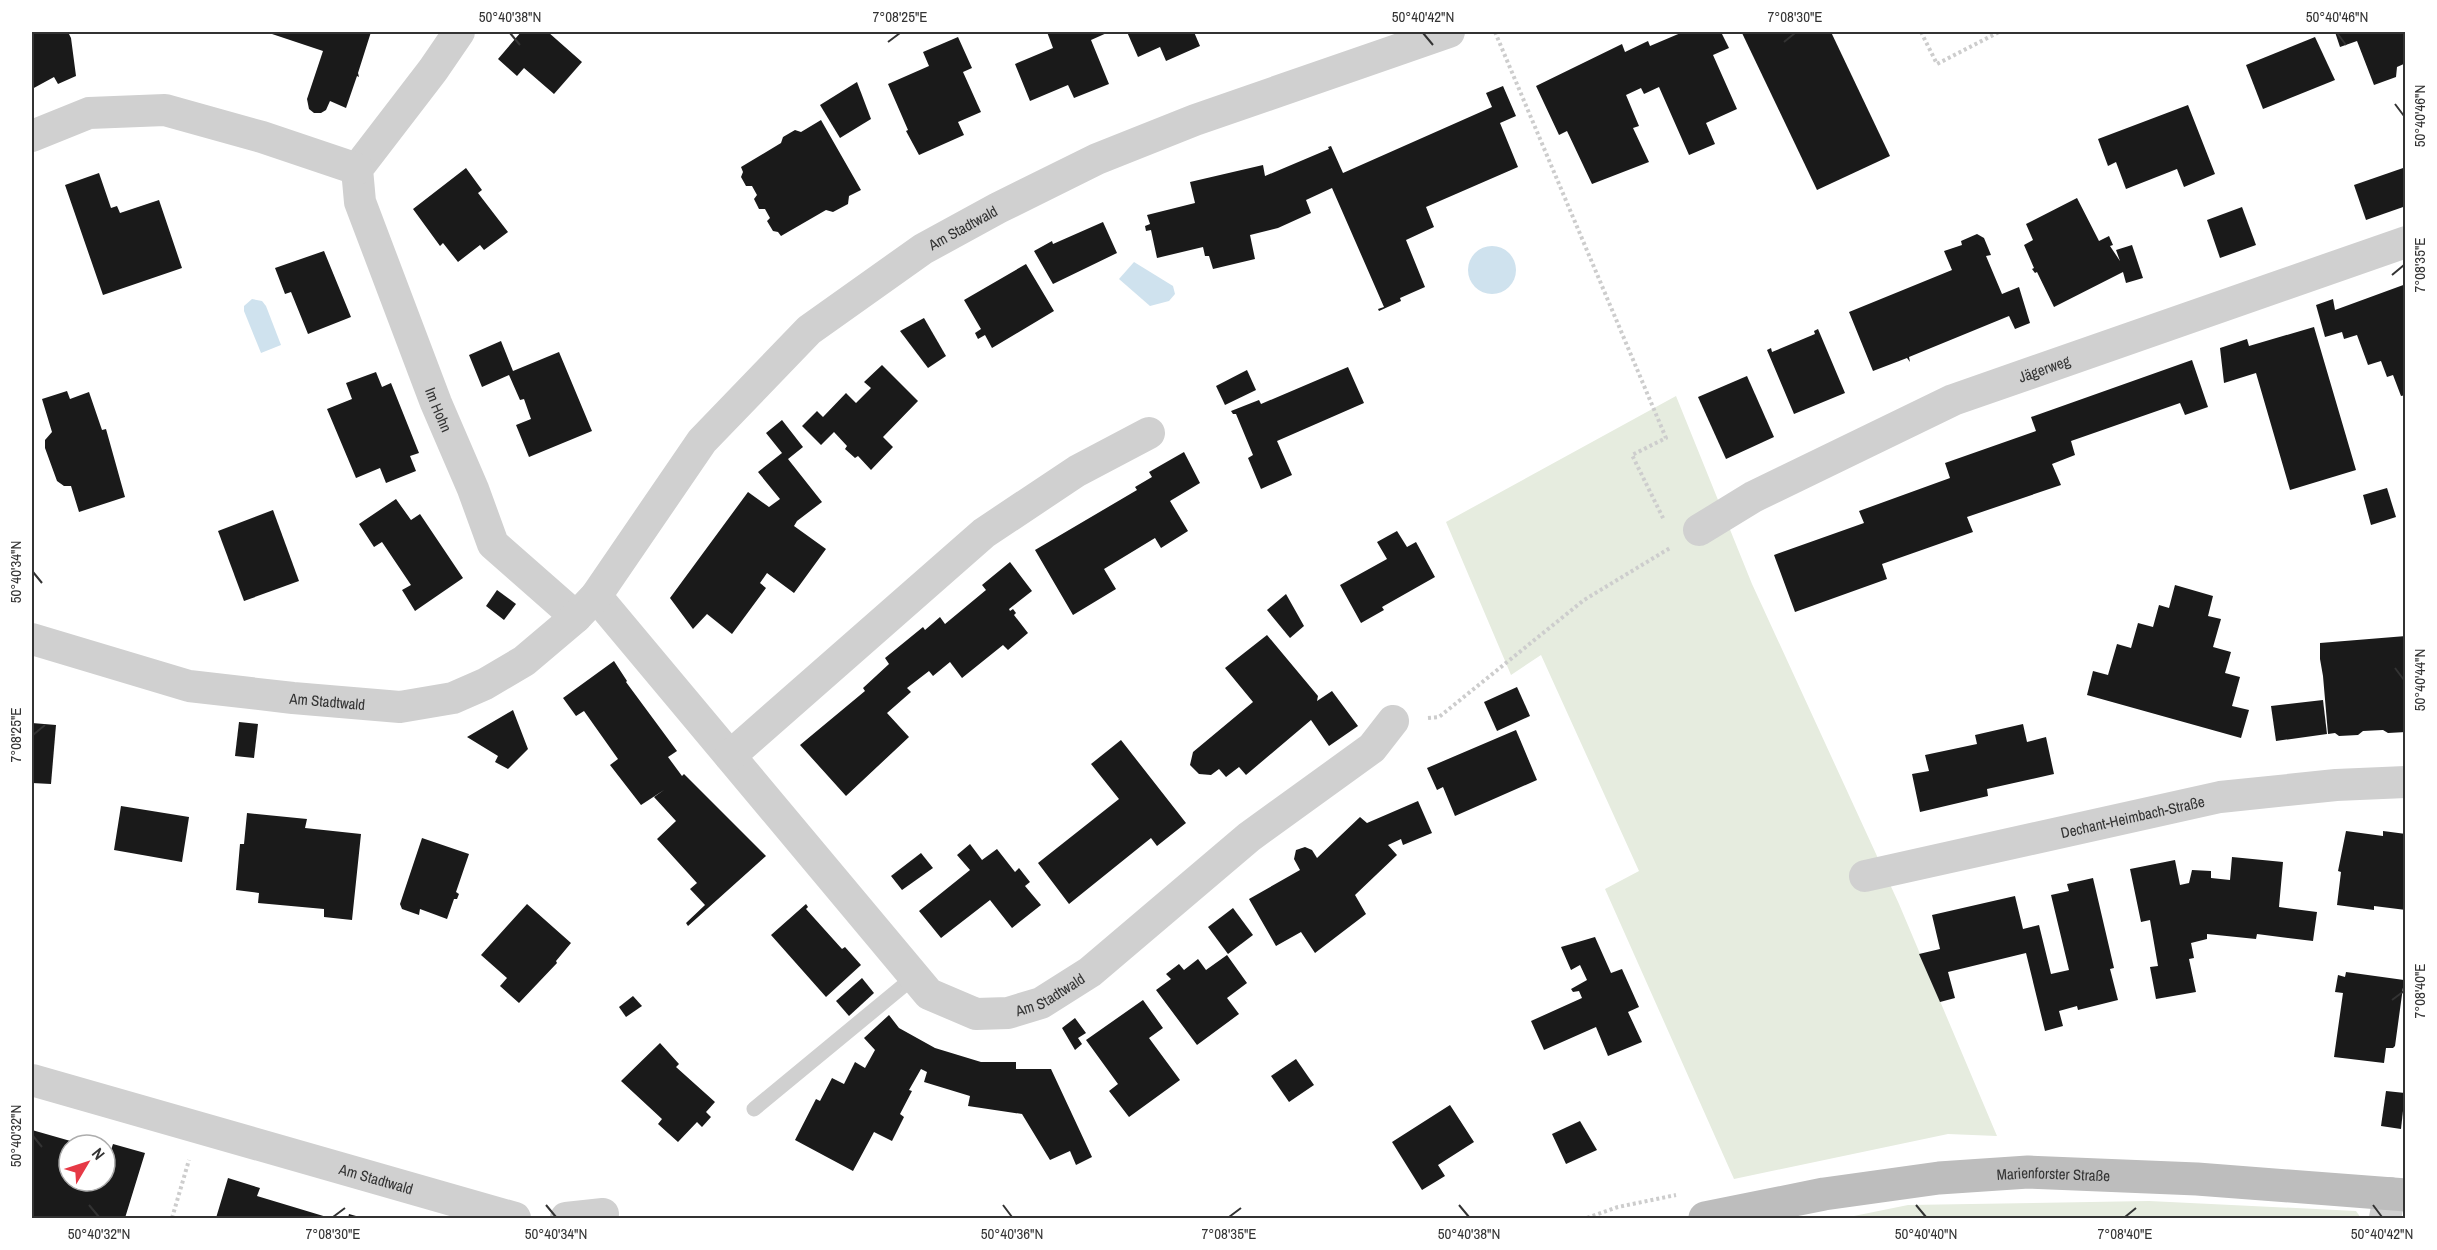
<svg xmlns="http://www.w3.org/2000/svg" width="2437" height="1250" font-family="'Archivo Narrow',sans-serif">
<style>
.green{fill:#e6ecdf}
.water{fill:#cfe2ee}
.building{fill:#1a1a1a}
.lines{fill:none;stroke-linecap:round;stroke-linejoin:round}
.path{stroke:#cdcdcd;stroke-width:4;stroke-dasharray:3 3;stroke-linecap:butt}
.service{stroke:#d0d0d0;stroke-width:15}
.minor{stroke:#d0d0d0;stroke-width:32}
.secondary{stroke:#bdbdbd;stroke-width:33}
.ticks{fill:none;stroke:#333;stroke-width:2}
.labels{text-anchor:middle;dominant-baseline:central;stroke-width:6;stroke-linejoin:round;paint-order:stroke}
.street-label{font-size:15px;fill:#333;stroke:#fff}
.neatline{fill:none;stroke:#333;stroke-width:2}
.ticks-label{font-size:15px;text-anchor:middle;fill:#333}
</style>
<rect width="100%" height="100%" fill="#fff"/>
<g class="green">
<polygon points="1676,396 1752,584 1899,904 1997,1136 1948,1134 1734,1179 1605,889 1639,871 1541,655 1511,675 1446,522"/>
<polygon points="2149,1201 2356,1211 2361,1218 1844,1218 1908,1205"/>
</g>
<g class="water">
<circle cx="1492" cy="270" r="24"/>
<polygon points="1134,262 1173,286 1175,294 1169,301 1150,306 1119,279"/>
<polygon points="252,299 262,301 266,306 281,345 261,353 244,311 244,306"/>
</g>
<g class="building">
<polygon points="32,32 68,32 71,38 76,76 58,84 54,77 32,89"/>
<polygon points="266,32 371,32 358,73 359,77 357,76 346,108 330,101 326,110 321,113 314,113 309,109 307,99 323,51"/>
<polygon points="521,32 548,32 582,62 554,94 524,68 517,76 498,59"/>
<polygon points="1047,32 1109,32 1091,40 1109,84 1074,98 1068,85 1030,101 1015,64 1053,48"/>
<polygon points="1127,32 1194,32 1200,46 1166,61 1160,47 1138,57"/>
<polygon points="1683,32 1721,32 1729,48 1713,55 1737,109 1706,123 1715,144 1689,155 1659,87 1644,94 1641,88 1626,95 1639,126 1633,128 1649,162 1592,184 1567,131 1559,135 1536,86 1622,44 1625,52 1648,41 1650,46"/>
<polygon points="1745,32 1831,32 1890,156 1817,190 1742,33"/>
<polygon points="2335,32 2406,32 2406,63 2397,67 2396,77 2374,85 2357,41 2340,47"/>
<polygon points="958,37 972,68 963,72 981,112 958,122 964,135 919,155 906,131 908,130 888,84 929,66 923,52"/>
<polygon points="2315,37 2335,80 2263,109 2246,65"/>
<polygon points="857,82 871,119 840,138 820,105"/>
<polygon points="1503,86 1516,116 1500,123 1518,167 1426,207 1434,227 1406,240 1425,287 1400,298 1401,301 1379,311 1378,309 1384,307 1332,188 1306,200 1311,213 1278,228 1250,235 1255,259 1213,269 1209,256 1205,256 1203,247 1157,258 1151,230 1146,231 1145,226 1150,224 1147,215 1195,203 1190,182 1263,165 1265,176 1329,149 1328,147 1331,146 1343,173 1492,107 1486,93"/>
<polygon points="2188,105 2215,174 2184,187 2177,169 2126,189 2116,162 2108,166 2098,139"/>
<polygon points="821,120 861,190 849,196 848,204 833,212 826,210 781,236 778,232 773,231 767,221 770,218 765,209 759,209 754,199 757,195 752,186 746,186 741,177 743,172 741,167 781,143 783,137 795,130 801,132"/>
<polygon points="2406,167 2406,206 2366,220 2354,185"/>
<polygon points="466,168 482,190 478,193 508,232 484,250 480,245 458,262 443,243 440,246 413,209"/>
<polygon points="99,173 111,208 117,206 120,213 159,200 182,268 103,295 65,185"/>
<polygon points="2077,198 2099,241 2109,236 2113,245 2110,246 2120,261 2116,250 2132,245 2143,278 2126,283 2123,272 2054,307 2037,272 2035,273 2032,269 2034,268 2024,245 2033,240 2026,224"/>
<polygon points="2242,207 2256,245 2220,258 2207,220"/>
<polygon points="1103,222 1117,253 1053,284 1034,251 1052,241 1053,244"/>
<polygon points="1977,234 1984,238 1991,255 1986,256 2002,294 2019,287 2030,323 2015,329 2009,316 1909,357 1910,362 1907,358 1873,371 1849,312 1952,270 1944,251 1962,245 1961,241"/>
<polygon points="324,251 351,317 308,334 291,292 285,294 275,268"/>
<polygon points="1026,264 1054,311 992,348 985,335 978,339 975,333 981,329 964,300"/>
<polygon points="2406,284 2406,395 2401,396 2393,375 2387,377 2381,361 2368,365 2357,335 2344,339 2342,332 2325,337 2316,305 2333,299 2335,310"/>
<polygon points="924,318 946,356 928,368 900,331"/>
<polygon points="2314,327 2356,470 2290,490 2256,373 2224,383 2220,348 2247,339 2249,346"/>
<polygon points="1818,329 1845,393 1794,414 1767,350 1771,348 1772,352 1815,334 1814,331"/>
<polygon points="501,341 513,371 559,352 592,431 529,457 516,425 531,419 524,399 520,400 509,375 482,387 469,355"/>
<polygon points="2192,360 2208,407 2185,415 2180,403 2071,441 2075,455 2052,464 2061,485 1967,517 1973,532 1882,564 1887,579 1795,612 1774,555 1864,523 1859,511 1950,478 1945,463 2036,431 2031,417"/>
<polygon points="882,365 918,401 883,437 893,447 871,470 858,456 855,458 845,449 847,446 834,432 821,445 802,426 817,411 823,417 846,393 856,403 871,388 864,382"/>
<polygon points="1348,367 1364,403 1277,441 1292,475 1261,489 1248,458 1253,455 1236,414 1233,414 1231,411 1259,400 1261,404"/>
<polygon points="1247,370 1256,390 1225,405 1216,386"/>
<polygon points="376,372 382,387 391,383 419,453 410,456 416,471 386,483 380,468 356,478 327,409 352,399 346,383"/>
<polygon points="1747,376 1774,437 1726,459 1698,397"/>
<polygon points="67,391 70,399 89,392 102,430 106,429 125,497 79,512 71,486 64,486 57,481 45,448 45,440 52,432 42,399"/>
<polygon points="782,420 803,447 788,459 822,502 797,521 794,526 826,549 794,593 767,573 760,583 766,588 732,634 707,614 693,629 670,598 748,492 769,507 780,499 758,472 782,453 766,433"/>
<polygon points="1184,452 1200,483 1170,501 1188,531 1161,548 1155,538 1104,569 1116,589 1073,615 1035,550 1137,490 1135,487 1152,477 1149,472"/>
<polygon points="2387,488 2396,517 2371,525 2363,495"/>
<polygon points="396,499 411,520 420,514 463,578 415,611 402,590 411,585 382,542 374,547 359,524"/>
<polygon points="273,510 299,581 244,601 218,531"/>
<polygon points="1397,531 1407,547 1416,542 1435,577 1382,607 1384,610 1361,623 1340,585 1387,559 1377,542"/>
<polygon points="1010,562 1032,591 1009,609 1010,611 1013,609 1016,613 1014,615 1028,633 1008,650 1003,645 962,678 950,662 933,676 929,671 907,688 911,692 887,713 909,737 846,796 800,745 865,691 863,688 889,664 885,658 923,627 925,630 940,617 945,624 986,590 982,585"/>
<polygon points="2175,585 2213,596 2208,616 2221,619 2213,647 2231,652 2225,673 2240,677 2232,706 2249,710 2241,738 2087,695 2093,671 2108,675 2117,644 2131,648 2138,623 2153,627 2159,605 2169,608"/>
<polygon points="497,590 516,604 504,620 486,606"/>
<polygon points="1286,594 1304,626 1290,638 1267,610"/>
<polygon points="1267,635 1318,696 1317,701 1332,691 1358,726 1329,746 1311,720 1246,775 1239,767 1226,777 1219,769 1211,775 1199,774 1190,765 1193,752 1253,702 1225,668"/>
<polygon points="2406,636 2406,732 2388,733 2383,730 2363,731 2358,735 2339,736 2335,733 2328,734 2323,676 2320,659 2320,643"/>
<polygon points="614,661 627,681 626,682 677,751 668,757 682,776 684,774 766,856 688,926 686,923 705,905 690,889 697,883 657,839 676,821 654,797 664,790 641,805 610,765 618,759 584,711 576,716 563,698"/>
<polygon points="1517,687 1530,716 1497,731 1484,702"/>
<polygon points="2323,700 2327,734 2276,741 2271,706"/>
<polygon points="513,710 528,749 508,769 495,762 498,756 467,737"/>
<polygon points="239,722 258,724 254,758 235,756"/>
<polygon points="32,723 56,725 51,784 32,783"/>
<polygon points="2023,724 2027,742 2046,737 2054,774 1987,789 1988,796 1920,812 1912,774 1929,771 1925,755 1977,744 1975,735"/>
<polygon points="1516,730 1537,780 1455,816 1443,787 1437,790 1427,768"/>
<polygon points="1121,740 1186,823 1157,846 1151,838 1069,904 1038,863 1119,799 1091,764"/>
<polygon points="1418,801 1432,833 1403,845 1401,839 1388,845 1397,855 1355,895 1366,914 1315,953 1301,932 1276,946 1249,899 1300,870 1294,859 1296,850 1305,847 1312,850 1317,858 1360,817 1367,823"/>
<polygon points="121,806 189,817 182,862 114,850"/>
<polygon points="247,813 307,819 305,828 361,834 352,920 324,917 324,909 258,903 259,893 236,890 240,844 244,844"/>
<polygon points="2346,831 2383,836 2383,831 2406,834 2406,910 2374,906 2374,910 2337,905 2341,872 2338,871"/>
<polygon points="422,838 469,854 456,892 459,894 457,899 454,899 447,919 420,909 419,915 402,909 400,904"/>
<polygon points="970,844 982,860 997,849 1015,872 1019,868 1030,882 1025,886 1041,905 1012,928 990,900 941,938 919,911 970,870 957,855"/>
<polygon points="921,853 933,868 902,890 891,876"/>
<polygon points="2232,857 2283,862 2279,907 2317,912 2313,941 2257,934 2256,939 2207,934 2207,939 2191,943 2194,958 2189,959 2196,992 2156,999 2150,967 2158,966 2150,920 2141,922 2130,869 2175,860 2180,885 2189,883 2192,870 2211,871 2211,878 2230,880"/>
<polygon points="2093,878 2114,968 2110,969 2118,1000 2078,1010 2077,1006 2059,1011 2063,1026 2045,1031 2026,953 1948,972 1955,998 1940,1002 1919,954 1940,949 1932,915 2015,896 2023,929 2039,925 2051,974 2069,970 2051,895 2069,891 2067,884"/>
<polygon points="527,904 571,943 556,961 557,963 519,1003 500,986 507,978 481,955"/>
<polygon points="806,904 808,907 806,909 842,949 845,947 861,965 826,997 771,935"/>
<polygon points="1233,908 1253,935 1228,954 1208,927"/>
<polygon points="1595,937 1611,973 1622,969 1639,1007 1628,1012 1642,1042 1608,1056 1596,1027 1544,1050 1531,1021 1582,998 1579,991 1573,992 1571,989 1587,980 1580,965 1571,970 1561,947"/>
<polygon points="1227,955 1247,983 1227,998 1239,1014 1197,1045 1156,990 1171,979 1166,974 1179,964 1184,970 1198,959 1206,970"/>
<polygon points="2346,972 2404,980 2395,1046 2393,1048 2386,1048 2384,1063 2334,1057 2343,993 2335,992 2338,975 2345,977"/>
<polygon points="862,978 874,993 849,1016 836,1001"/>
<polygon points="633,996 642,1006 626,1017 619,1007"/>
<polygon points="1143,1000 1163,1028 1149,1038 1180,1080 1129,1117 1109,1091 1118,1084 1086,1040"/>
<polygon points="889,1015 899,1028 935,1048 981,1062 1016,1062 1016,1069 1051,1069 1092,1157 1076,1165 1070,1151 1050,1160 1022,1114 968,1106 970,1096 924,1082 927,1072 921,1069 909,1090 912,1091 900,1114 904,1117 892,1141 874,1132 853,1171 795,1140 816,1099 820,1101 832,1078 844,1084 855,1062 865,1068 875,1050 864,1038"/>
<polygon points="1075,1018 1086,1033 1078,1038 1082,1044 1075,1050 1062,1028"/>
<polygon points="660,1043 679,1064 676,1067 715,1102 706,1112 711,1117 702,1127 697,1122 678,1142 658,1124 662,1119 621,1081"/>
<polygon points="1296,1059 1314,1085 1289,1102 1271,1076"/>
<polygon points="2386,1091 2405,1093 2401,1129 2381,1126"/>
<polygon points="1450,1105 1474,1142 1438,1165 1445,1176 1422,1190 1392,1142"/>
<polygon points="1580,1121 1597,1150 1566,1164 1552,1134"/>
<polygon points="32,1130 81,1144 69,1145 69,1181 105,1181 105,1152 110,1153 113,1144 145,1153 125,1218 32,1218"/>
<polygon points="228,1178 260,1188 257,1196 330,1218 216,1218"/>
<polygon points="349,1214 363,1218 348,1218"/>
</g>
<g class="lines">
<g class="path">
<polyline points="1495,32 1666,438 1632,455 1664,520"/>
<polyline points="1921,32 1937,64 1999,32"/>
<polyline points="1428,718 1439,717 1584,600 1670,548"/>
<polyline points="172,1218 189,1160"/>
<polyline points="1587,1218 1618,1207 1676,1195"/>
</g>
<polyline class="service" points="754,1109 914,977"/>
<g class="minor">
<path id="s1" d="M459,32L433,70L357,169L360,202L436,403L473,489L493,544L576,617"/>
<polyline points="32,136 89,113 165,110 262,137 357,169"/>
<path id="s2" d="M1699,530L1753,497L1953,400L2406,242"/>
<path id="s3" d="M596,596L929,994L976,1014L1008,1013L1041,1003L1090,972L1249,837L1372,748L1393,721"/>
<path id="s4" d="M32,639L189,686L293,698L400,707L453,698L485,684L524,661L576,617L596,596L702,441L809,330L923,249L998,208L1097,159L1195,120L1449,32"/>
<polyline points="730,756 984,533 1077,471 1149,433"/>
<path id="s5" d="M1865,876L2220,797L2336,785L2406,782"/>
<path id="s6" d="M32,1080L515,1218"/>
<polyline points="566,1218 603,1214"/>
<polyline points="2385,1218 2390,1193"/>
</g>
<path class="secondary" id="s7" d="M1705,1218L1824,1194L1939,1178L2028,1172L2197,1179L2406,1195"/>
</g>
<path class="ticks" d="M510,33L520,45M1423,33L1433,45M2337,33L2346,45M888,42L900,33M1784,42L1795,33M2395,104L2404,116M2392,275L2404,265M33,572L42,583M2395,668L2404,680M33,735L45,725M2392,1000L2404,991M33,1136L42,1147M89,1205L99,1217M546,1205L556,1217M1003,1205L1012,1217M1459,1205L1469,1217M1916,1205L1926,1217M2373,1205L2382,1217M333,1217L345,1208M1229,1217L1241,1208M2125,1217L2136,1208"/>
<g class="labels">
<g class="street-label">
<text stroke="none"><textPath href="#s4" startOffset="1134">Am Stadtwald</textPath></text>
<text stroke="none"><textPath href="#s2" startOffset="382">Jägerweg</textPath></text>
<text stroke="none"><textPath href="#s1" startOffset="426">Im Hohn</textPath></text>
<text stroke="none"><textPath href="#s4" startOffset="303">Am Stadtwald</textPath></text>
<text stroke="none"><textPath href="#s5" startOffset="274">Dechant-Heimbach-Straße</textPath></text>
<text stroke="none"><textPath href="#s3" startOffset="648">Am Stadtwald</textPath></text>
<text stroke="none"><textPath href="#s7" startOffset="352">Marienforster Straße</textPath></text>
<text stroke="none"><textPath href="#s6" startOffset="358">Am Stadtwald</textPath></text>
</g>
</g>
<rect width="2437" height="1250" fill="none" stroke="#ffffff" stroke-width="66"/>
<g transform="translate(87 1163) rotate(51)"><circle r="28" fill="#ffffff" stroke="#adadad" stroke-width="1.5"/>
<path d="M0-4.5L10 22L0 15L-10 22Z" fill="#e63946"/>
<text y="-9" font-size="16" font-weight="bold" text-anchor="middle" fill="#333333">N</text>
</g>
<rect x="33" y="33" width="2371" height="1184" class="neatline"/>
<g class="ticks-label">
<text x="510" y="22">50°40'38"N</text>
<text x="900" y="22">7°08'25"E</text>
<text x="1423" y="22">50°40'42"N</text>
<text x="1795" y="22">7°08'30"E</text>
<text x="2337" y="22">50°40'46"N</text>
<text transform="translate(2420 116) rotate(-90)" y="5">50°40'46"N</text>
<text transform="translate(2420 265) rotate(-90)" y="5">7°08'35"E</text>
<text transform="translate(16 572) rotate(-90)" y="5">50°40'34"N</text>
<text transform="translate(2420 680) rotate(-90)" y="5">50°40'44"N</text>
<text transform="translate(16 735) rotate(-90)" y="5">7°08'25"E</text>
<text transform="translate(2420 991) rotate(-90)" y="5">7°08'40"E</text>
<text transform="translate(16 1136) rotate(-90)" y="5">50°40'32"N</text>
<text x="99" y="1239">50°40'32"N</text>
<text x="333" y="1239">7°08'30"E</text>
<text x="556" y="1239">50°40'34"N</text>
<text x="1012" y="1239">50°40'36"N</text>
<text x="1229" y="1239">7°08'35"E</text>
<text x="1469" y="1239">50°40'38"N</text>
<text x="1926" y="1239">50°40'40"N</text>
<text x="2125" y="1239">7°08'40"E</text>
<text x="2382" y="1239">50°40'42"N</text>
</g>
</svg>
